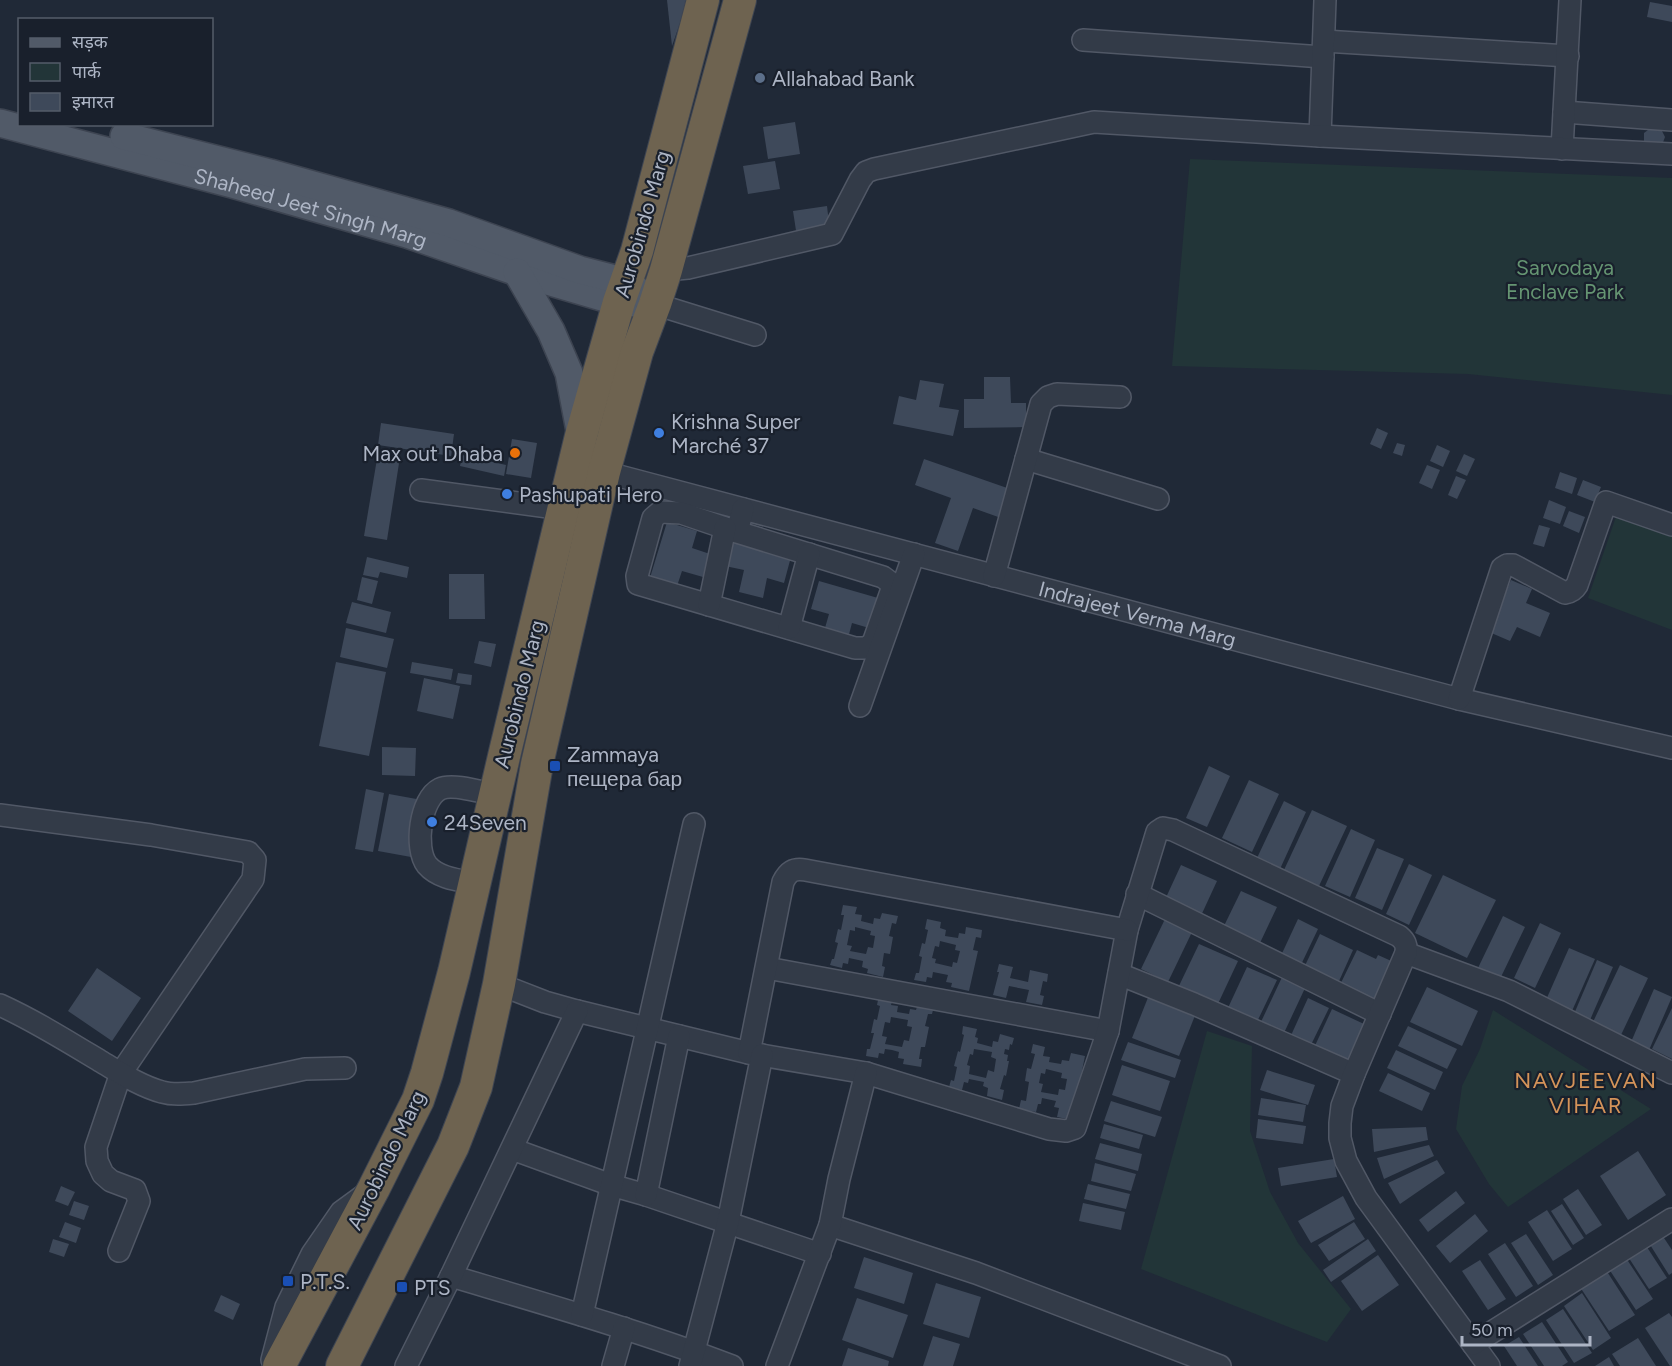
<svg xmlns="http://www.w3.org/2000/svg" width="1672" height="1366" font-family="Figtree,'Noto Sans Devanagari',sans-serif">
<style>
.green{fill:#223538}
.building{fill:#3e495a;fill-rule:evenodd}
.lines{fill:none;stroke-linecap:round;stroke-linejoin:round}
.minor-casing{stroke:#515866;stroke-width:24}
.major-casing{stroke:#3d4451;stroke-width:30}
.highway-casing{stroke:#3e4552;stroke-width:34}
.minor{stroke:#333b48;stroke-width:21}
.major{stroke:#515a68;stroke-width:27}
.highway{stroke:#6e6350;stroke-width:32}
.service-dot{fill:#5c6f8a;stroke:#19202c;stroke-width:2}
.shop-dot{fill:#3f7fe0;stroke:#19202c;stroke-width:2}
.food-dot{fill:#e8710a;stroke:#19202c;stroke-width:2}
.transit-dot{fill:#1a4fb4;stroke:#19202c;stroke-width:2}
.labels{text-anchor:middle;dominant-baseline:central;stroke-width:4.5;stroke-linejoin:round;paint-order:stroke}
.poi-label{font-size:21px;fill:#adb5c5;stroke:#19202c;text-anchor:start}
.street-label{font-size:21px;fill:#adb5c5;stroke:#19202c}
.park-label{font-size:21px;fill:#659572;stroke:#19202c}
.neighbourhood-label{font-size:22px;letter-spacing:1.5px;fill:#d49359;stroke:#19202c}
</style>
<rect width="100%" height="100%" fill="#202937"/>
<g class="green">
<polygon points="1190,159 1672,178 1672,395 1468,374 1172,366"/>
<polygon points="1619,508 1672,526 1672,630 1588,598"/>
<polygon points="1493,1010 1651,1109 1508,1207 1489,1184 1456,1129 1462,1086 1480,1049"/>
<polygon points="1207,1031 1252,1046 1250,1131 1270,1192 1298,1243 1351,1309 1327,1342 1141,1269"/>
</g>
<g class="building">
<polygon points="667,0 688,0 672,46"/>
<polygon points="1650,2 1672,6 1672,22 1647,17"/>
<polygon points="795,122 800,154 768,159 763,127"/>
<polygon points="1652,127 1662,131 1665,137 1662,145 1644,143 1644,133"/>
<polygon points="775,161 780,189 748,194 743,166"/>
<polygon points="827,206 830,232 797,237 793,211"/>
<polygon points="984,377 1010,377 1011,403 1026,403 1026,427 964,428 964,399 984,399"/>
<polygon points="920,380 944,384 939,407 959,410 953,436 893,424 899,396 916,400"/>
<polygon points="381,423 454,434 451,456 378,445"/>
<polygon points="1377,428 1388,433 1381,449 1370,444"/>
<polygon points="512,439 537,443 531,478 506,474"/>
<polygon points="1397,443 1405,445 1402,456 1393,453"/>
<polygon points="1437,445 1450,451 1443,467 1430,461"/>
<polygon points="378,453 400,457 387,540 364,536"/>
<polygon points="1464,454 1475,459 1467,476 1456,471"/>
<polygon points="462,455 506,465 504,476 460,466"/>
<polygon points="924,459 1010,489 1001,518 973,508 958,551 935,543 951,498 915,485"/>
<polygon points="1427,465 1440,470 1432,489 1419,483"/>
<polygon points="1560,472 1577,478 1572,494 1555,488"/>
<polygon points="1456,476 1466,480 1457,499 1448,495"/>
<polygon points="1583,480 1601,487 1595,502 1577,495"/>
<polygon points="1549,500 1566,507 1560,524 1543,518"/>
<polygon points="1569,511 1585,517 1579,533 1563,526"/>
<polygon points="667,522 697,531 692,548 710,554 703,577 682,571 676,589 649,581"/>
<polygon points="1539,525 1550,528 1544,547 1533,544"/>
<polygon points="732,538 792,553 784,583 767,578 763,598 739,592 744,570 725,566"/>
<polygon points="367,557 409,567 407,578 380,572 378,578 363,575"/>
<polygon points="449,574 484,574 485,619 449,619"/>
<polygon points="362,577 378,581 372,604 357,600"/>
<polygon points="1511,580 1532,589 1526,603 1550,613 1540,637 1517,627 1510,641 1489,632"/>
<polygon points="819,581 878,598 869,628 852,623 847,642 823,635 829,614 811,609"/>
<polygon points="352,602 391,612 386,633 346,623"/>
<polygon points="346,628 394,639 387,668 340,657"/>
<polygon points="479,641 496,644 491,667 474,663"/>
<polygon points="336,662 386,672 369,756 319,746"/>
<polygon points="412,662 453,669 451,680 410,673"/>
<polygon points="458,673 472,675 471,685 456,683"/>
<polygon points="424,678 460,686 453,719 417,711"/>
<polygon points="382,747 416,748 415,776 382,775"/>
<polygon points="1209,766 1230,776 1207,827 1186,818"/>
<polygon points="1249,780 1279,794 1252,852 1222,838"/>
<polygon points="366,789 384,793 373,852 355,849"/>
<polygon points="389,794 422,800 411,857 378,851"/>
<polygon points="1284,801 1306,812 1280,869 1257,858"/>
<polygon points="1312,810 1347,826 1319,886 1284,870"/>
<polygon points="1351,829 1375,840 1350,897 1325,886"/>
<polygon points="1377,848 1404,859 1382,910 1355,898"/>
<polygon points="1409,864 1432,875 1409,925 1386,914"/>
<polygon points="1181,865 1217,881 1199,920 1163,904"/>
<polygon points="1443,875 1496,900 1467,958 1415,933"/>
<polygon points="1241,891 1277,907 1259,945 1223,928"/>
<path d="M843,905L857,907L855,914L862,915L861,921L873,924L874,918L880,919L882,913L898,916L896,924L892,923L889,936L893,937L890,954L884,953L882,966L885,967L883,977L867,973L868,969L862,967L863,961L849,958L848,964L843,963L842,968L830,965L832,959H834L838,943L835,942L838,929L841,930L844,915H841ZM855,927L871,931L870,935L875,936L873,948L868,947L866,954L850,951L852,946L847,945L850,930L855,931Z"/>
<polygon points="1503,916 1525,927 1500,979 1478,968"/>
<path d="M927,919L941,922L940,928L946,930L945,936L958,938L959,933L965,934L966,927L982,930L981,938L976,937L973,950L978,951L969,991L951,987L952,983L946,982L948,975L933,972L932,978L927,977L926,982L914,980L916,973H919L922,957L919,956L922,943L925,944L928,930L925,929ZM940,941L956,945L955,950L960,951L957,963L953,962L952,967L935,963L936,959L932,958L935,946L939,947Z"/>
<polygon points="1165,919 1192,932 1168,982 1141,969"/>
<polygon points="1298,919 1318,929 1298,971 1278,962"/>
<polygon points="1540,923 1561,933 1535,988 1514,978"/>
<polygon points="1320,934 1353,950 1335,990 1301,974"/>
<polygon points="1199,944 1238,961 1216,1008 1177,990"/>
<polygon points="1569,948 1595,959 1572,1011 1546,1000"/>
<polygon points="1357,950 1376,959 1378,955 1398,964 1378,1006 1337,991"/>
<polygon points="1597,960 1613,967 1590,1020 1574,1014"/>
<polygon points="999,964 1013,967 1010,978 1028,982 1030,970 1048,974 1047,982 1043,981 1040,995 1044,996 1042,1005 1026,1002 1029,990 1009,986 1006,998 993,995 999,972 997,972"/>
<polygon points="1620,965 1648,978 1621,1035 1593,1022"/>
<polygon points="1247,967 1277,980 1256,1024 1227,1010"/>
<polygon points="97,968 141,998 112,1041 68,1011"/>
<polygon points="1283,975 1306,986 1283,1035 1260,1024"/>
<polygon points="1427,987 1478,1011 1462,1046 1410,1022"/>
<polygon points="1654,989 1672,997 1649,1050 1631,1042"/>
<path d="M879,995L893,998L891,1005L898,1006L897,1012L909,1014L910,1009L916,1010L918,1003L934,1006L932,1014H928L925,1026L929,1027L925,1047H921L919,1059H922L921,1067L903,1064L904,1059L898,1058L899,1052L892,1050L885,1049L884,1054L879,1053L878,1058L866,1056L867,1049H870L874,1033H871L874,1019L877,1020L880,1006L877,1005ZM891,1017L908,1020L907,1026L912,1027L909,1041L904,1040L902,1047L885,1044L887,1037L882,1036L885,1022L890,1023Z"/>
<polygon points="1149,995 1196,1013 1179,1056 1132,1038"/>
<polygon points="1308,998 1329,1008 1308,1051 1288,1042"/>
<polygon points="1672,1008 1672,1059 1652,1049"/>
<polygon points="1332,1009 1364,1024 1345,1065 1313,1050"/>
<path d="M963,1026L977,1029L975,1037L978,1038L977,1043L992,1047L993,1041L998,1042L1000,1034L1014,1038L1012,1045L1010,1044L1009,1050L1005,1049L1004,1054L1008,1055L1007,1061H1009L1006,1076L1004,1075L1000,1089L1004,1090L1002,1100L987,1096L988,1088L983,1086L984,1082L969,1079L968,1083L964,1082L962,1090L949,1087L951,1080L954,1081L957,1067L954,1066L958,1051L960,1052L964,1035L962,1034ZM974,1049L992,1052L991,1057L996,1059L994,1072L988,1070L986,1078L969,1074L970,1066L967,1065L970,1054L973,1055Z"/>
<polygon points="1408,1026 1457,1049 1447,1069 1398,1046"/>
<polygon points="1128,1042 1181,1060 1175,1078 1121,1060"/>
<path d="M1033,1044L1045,1047L1043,1056L1050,1057L1049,1062L1061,1064L1062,1060L1069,1061L1071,1053L1085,1056L1072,1120L1057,1117L1059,1108L1054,1107L1056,1101L1042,1098L1041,1104H1038L1036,1112L1019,1109L1021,1100L1026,1101L1029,1082L1025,1081L1027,1068L1031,1069L1035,1054L1031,1053ZM1046,1069L1062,1073L1061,1078L1067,1079L1065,1090L1059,1089L1058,1095L1041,1092L1043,1084L1039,1083L1041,1073L1045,1074Z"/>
<polygon points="1396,1050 1443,1072 1435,1090 1387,1068"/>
<polygon points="1122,1065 1170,1081 1160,1111 1112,1095"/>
<polygon points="1267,1070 1315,1085 1308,1105 1260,1090"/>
<polygon points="1388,1073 1430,1093 1422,1111 1379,1091"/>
<polygon points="1261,1098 1306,1105 1303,1122 1258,1115"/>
<polygon points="1111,1101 1162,1117 1155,1137 1104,1121"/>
<polygon points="1258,1119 1306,1126 1303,1144 1256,1138"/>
<polygon points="1104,1124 1143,1135 1139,1149 1100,1138"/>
<polygon points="1426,1127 1428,1140 1374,1152 1372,1129"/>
<polygon points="1100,1143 1142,1154 1138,1171 1095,1159"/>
<polygon points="1429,1145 1434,1156 1384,1179 1377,1158"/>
<polygon points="1638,1151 1666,1195 1628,1220 1600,1176"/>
<polygon points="1334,1159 1337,1177 1281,1186 1278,1168"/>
<polygon points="1437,1160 1445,1173 1400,1204 1388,1183"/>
<polygon points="1095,1163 1136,1174 1131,1191 1091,1181"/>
<polygon points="1088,1184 1130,1194 1126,1209 1084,1199"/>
<polygon points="61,1186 75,1192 68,1206 55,1201"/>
<polygon points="1578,1189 1602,1225 1586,1235 1563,1199"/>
<polygon points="1456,1191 1465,1203 1428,1232 1419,1220"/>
<polygon points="1343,1196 1355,1219 1311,1243 1298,1221"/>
<polygon points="74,1201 89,1206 84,1220 69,1215"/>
<polygon points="1083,1203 1125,1212 1121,1230 1079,1221"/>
<polygon points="1562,1204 1584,1238 1573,1245 1551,1211"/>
<polygon points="1547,1210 1572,1249 1553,1261 1528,1222"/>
<polygon points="1475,1214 1488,1231 1450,1263 1436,1246"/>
<polygon points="65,1222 81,1228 76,1243 59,1237"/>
<polygon points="1354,1222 1365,1239 1329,1261 1318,1245"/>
<polygon points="1526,1234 1553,1275 1538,1285 1511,1243"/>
<polygon points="1662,1235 1672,1250 1672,1273 1669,1275 1649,1243"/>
<polygon points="53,1239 69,1244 64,1257 49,1252"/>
<polygon points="1368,1239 1376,1251 1331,1282 1323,1270"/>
<polygon points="1643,1241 1667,1278 1649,1289 1625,1252"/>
<polygon points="1505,1243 1533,1286 1516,1297 1488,1254"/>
<polygon points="1378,1255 1399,1285 1362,1311 1341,1281"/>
<polygon points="1624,1255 1653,1299 1636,1310 1607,1266"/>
<polygon points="864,1257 913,1273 904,1304 854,1288"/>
<polygon points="1480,1260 1506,1299 1488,1310 1462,1271"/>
<polygon points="1606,1270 1635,1315 1609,1331 1580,1287"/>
<polygon points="936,1283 981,1297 969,1338 923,1324"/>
<polygon points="1582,1293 1611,1338 1593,1350 1564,1306"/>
<polygon points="221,1295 240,1304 233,1320 214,1311"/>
<polygon points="857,1298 908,1315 893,1358 842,1340"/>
<polygon points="1563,1309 1592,1353 1574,1363 1546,1320"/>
<polygon points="1669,1313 1672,1317 1672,1366 1670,1366 1645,1328"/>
<polygon points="1542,1322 1568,1362 1562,1366 1544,1366 1523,1334"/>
<polygon points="933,1336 960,1344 953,1366 923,1366"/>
<polygon points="1519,1337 1538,1366 1517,1366 1504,1346"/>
<polygon points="1638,1338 1656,1366 1620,1366 1612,1354"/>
<polygon points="848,1348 889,1361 888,1366 842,1366"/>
<polygon points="1609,1357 1614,1366 1595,1366"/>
</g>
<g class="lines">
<defs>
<g id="minor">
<polyline points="1083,40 1323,57"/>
<polyline points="1324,41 1568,56"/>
<polyline points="1564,112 1672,120"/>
<polyline points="1320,136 1325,0"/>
<polyline points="1562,149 1570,0"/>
<polyline points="666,270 688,268 832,234 860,180 866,172 874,169 1094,122 1320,136 1672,154"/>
<polyline points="655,304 755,335"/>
<polyline points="1026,459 1158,499"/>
<path id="s1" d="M604,472L1459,699L1672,748"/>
<polyline points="421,490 563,509"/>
<polyline points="737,532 883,577 891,583 892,589 873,643 866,648 855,648 638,584 637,576 653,518 660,512 681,513 737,532 743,509"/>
<polyline points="994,576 1041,404 1048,397 1057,394 1120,397"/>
<polyline points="709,605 725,528"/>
<polyline points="789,628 809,554"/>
<path d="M1459,699L1502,568L1507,565H1513L1565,593C1570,592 1574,590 1577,585L1606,502L1672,525"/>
<polyline points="860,706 914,554"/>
<polyline points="0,815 151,835 248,852 255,860 253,879 121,1073 96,1147 97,1161 103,1174 111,1181 135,1190 139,1201 119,1251"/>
<path d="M474,883C458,880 438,878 427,865C414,848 420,799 440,789C452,783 481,792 495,795"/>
<polyline points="1137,894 1380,1014"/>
<polyline points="1406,953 1509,991 1672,1073"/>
<polyline points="767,968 1108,1031"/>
<polyline points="1119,974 1194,1004 1354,1074"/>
<path d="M499,984L545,1002L577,1011L749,1053L866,1073L1049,1129L1066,1131L1075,1128L1108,1031L1127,930L1157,832L1163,828L1173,830L1399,936C1405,941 1407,945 1406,953L1354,1074L1342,1106L1340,1123V1138L1346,1161L1366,1198L1489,1366"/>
<path d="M0,1005C35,1021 67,1041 100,1061C119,1072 140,1086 162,1092C172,1095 183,1094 194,1093L305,1069L345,1068"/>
<path d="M749,1053L783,882C788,872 793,868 805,870L1127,930"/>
<polyline points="512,1149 611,1185 646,1195 820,1254"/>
<polyline points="646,1195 679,1036"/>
<polyline points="830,1225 976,1273 1220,1366"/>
<path d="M451,1276C545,1304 640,1331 732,1366"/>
<polyline points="582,1315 694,824"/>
<polyline points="1473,1344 1672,1219"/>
<polyline points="272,1360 286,1307 312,1254 341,1212 367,1193"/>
<polyline points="406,1366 451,1276 577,1011"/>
<polyline points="613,1366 624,1328"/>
<polyline points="690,1366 728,1222 762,1055"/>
<polyline points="777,1366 830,1225 839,1179 866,1073"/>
</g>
<g id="major">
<path id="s2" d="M0,123L232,184L407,234L517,272L619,302L655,304"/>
<polyline points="124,136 270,173 449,223 580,270 627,282 642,294"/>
<polyline points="517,272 551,331 569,373 581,436"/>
</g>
<g id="highway">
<polyline points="279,1366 374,1188 418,1100 427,1073 454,972 505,752 581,436 619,302 637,251 703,0"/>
<polyline points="342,1366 453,1146 476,1087 499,984 537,764 604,472 637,352 655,304 666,270 740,0"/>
</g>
</defs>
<use href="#minor" class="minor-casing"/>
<use href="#major" class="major-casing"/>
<use href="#highway" class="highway-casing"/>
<use href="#minor" class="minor"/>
<use href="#major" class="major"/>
<use href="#highway" class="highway"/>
</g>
<circle class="service-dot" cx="760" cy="78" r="6"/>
<g class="shop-dot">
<circle cx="659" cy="433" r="6"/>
<circle cx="507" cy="494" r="6"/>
<circle cx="432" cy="822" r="6"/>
</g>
<circle class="food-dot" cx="515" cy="453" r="6"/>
<g class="transit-dot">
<rect x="549" y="760" width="12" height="12" rx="3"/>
<rect x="282" y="1275" width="12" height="12" rx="3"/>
<rect x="396" y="1281" width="12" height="12" rx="3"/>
</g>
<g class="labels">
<g class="poi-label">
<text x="772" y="78">Allahabad Bank</text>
<text x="671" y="421">Krishna Super<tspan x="671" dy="24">Marché 37</tspan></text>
<text x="503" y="453" text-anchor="end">Max out Dhaba</text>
<text x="519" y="494">Pashupati Hero</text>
<text x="567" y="754">Zammaya<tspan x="567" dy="24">пещера бар</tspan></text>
<text x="444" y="822">24Seven</text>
<text x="300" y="1281">P.T.S.</text>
<text x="414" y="1287">PTS</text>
</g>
<g class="street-label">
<text stroke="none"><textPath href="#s2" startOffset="322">Shaheed Jeet Singh Marg</textPath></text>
<text transform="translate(642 224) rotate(-74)">Aurobindo Marg</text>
<text stroke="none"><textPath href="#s1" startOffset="552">Indrajeet Verma Marg</textPath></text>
<text transform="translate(519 694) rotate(-76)">Aurobindo Marg</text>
<text transform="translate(386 1160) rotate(-64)">Aurobindo Marg</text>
</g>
<g class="park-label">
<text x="1565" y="267">Sarvodaya<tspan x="1565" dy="24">Enclave Park</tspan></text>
</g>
<g class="neighbourhood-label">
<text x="1586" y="1080">NAVJEEVAN<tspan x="1586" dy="25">VIHAR</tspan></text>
</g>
</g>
<rect x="18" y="18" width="195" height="108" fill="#19202c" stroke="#545c69" stroke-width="1.5"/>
<rect x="30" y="38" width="30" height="9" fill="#515a68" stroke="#545c69" stroke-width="1.5"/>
<text x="72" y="48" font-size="18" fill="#adb5c5">सड़क</text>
<rect x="30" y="63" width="30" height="18" fill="#223538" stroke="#545c69" stroke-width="1.5"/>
<text x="72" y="78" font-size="18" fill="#adb5c5">पार्क</text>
<rect x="30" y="93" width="30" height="18" fill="#3e495a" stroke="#545c69" stroke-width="1.5"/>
<text x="72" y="108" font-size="18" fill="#adb5c5">इमारत</text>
<path d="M1462 1336v9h128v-9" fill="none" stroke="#adb5c5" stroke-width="3"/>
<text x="1471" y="1336" font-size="18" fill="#adb5c5" stroke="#19202c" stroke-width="4.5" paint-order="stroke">50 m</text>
</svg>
